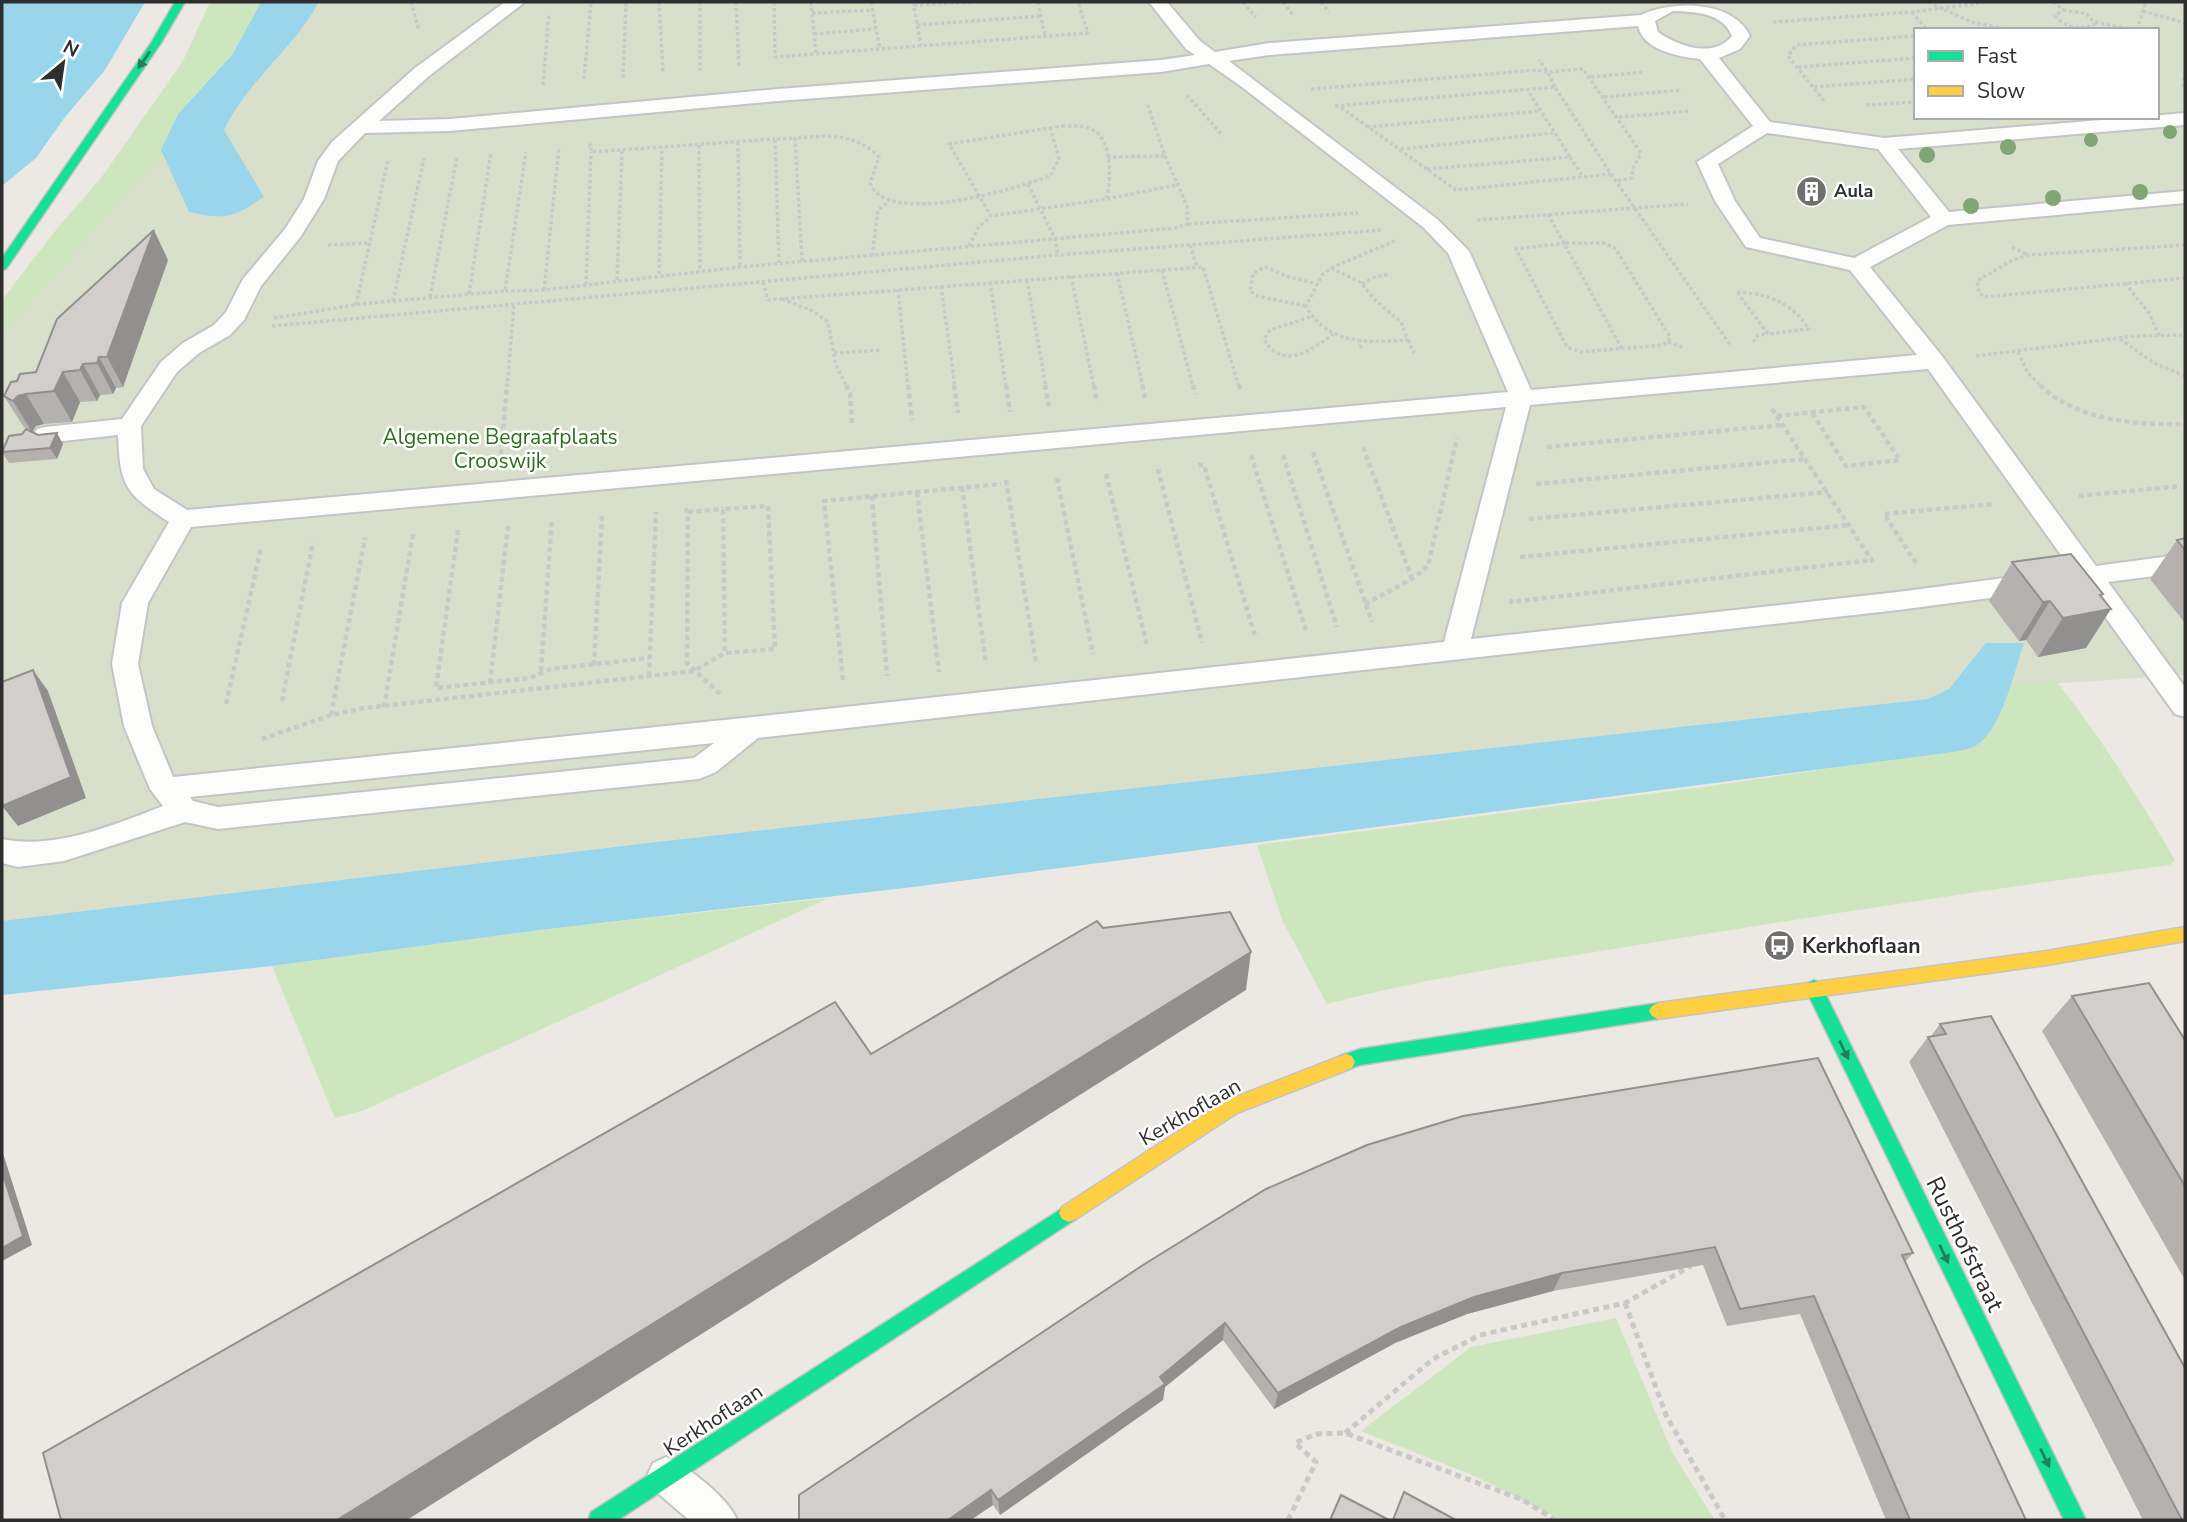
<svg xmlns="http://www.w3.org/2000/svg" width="2187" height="1522" font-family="'Nunito Sans',sans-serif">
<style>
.green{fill:#cee6be}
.cemetery{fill:#d8e0cc;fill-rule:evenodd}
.water{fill:#99d6ec}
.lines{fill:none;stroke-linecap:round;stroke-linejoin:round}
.lane-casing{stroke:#c5c4c5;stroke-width:4}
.fast-casing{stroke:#c5c4c5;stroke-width:3}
.slow-casing{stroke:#c5c4c5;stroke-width:3}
.path-far2{stroke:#c9c9c8;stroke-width:3.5;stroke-dasharray:3.5 2.5;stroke-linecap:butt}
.path-far1{stroke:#c9c9c8;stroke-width:4.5;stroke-dasharray:5 3.5;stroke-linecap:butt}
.path{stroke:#c9c9c8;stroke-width:5;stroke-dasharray:6 4.5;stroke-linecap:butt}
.lane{fill:#fcfcfb;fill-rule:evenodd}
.fast{fill:#16e098;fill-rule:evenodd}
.slow{fill:#ffcf43;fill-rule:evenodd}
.tree{fill:#82a575}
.wall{fill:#b4b1af}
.shaded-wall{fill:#92908e}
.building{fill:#d1cecb;stroke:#92908e;stroke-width:2}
.oneway{fill:#237e5e}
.labels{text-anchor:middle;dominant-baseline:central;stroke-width:5;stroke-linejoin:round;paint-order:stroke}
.far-poi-label{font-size:18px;font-weight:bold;fill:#2e2e2e;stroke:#fff;text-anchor:start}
.park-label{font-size:21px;fill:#2c6e1b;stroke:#fff}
.poi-label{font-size:21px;font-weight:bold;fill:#2e2e2e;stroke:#fff;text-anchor:start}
.street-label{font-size:21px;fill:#2e2e2e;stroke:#fff}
.near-street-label{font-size:24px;fill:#2e2e2e;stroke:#fff}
</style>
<rect width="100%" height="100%" fill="#ece8e4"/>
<g class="green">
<polygon points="210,2 261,2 232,55 178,114 189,212 2,422 2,300 59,226 101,178 183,61"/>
<path d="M2024,643C2082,708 2131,784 2175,860L2170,865C1996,888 1823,915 1650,943C1542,961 1433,976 1327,1004L1283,922L1257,845L1711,786L1973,747Z"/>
<polygon points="829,898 362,1111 335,1118 272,966 540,930"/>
<polygon points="1616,1318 1673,1454 1715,1520 1561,1520 1477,1477 1361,1431 1471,1347"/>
</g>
<path class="cemetery" d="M273,2H2185V675L1986,688L1858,741L2,959V334L218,92ZM1916,30H2157V117H1916Z"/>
<g class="water">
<polygon points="2,2 145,2 105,70 65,117 36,158 2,186"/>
<path d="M261,2H319C293,49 247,82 224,130L264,197C232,218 226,220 189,212L161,150L178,114L232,55Z"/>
<path d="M1986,643H2024C2014,671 2001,737 1971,748C1961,751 1949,752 1938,754L913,887L540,930L272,966L2,995V921L648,843L1928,699L1949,689Z"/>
</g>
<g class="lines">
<defs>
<g id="lane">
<path d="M505,2H525L429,76L379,121L450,119L778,89L1161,60L1195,55L1186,49L1149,2H1167L1200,41L1215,52L1269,43L1641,15C1672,0 1733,0 1750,36L1740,49L1719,58L1770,122L1884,138L2185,113V125L1898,149L1949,212L2185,191V203L1948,225L1870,267L1942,356L2096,566L2185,554V572L2108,582L2185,687V717L2175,714L2083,586L1898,610L758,738L716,772L699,779L218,829L185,822L64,861L18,867L2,863V839C55,850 114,825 163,806L150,789L124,726L112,664L122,603L169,522C126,494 120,487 118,435L45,443L37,441L33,435L37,429L45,427L122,419L161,362L183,343L214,325L226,312L243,279L285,229L304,199L318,161L332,142L415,68ZM1673,11C1695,12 1722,12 1732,36C1713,59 1678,46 1658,32L1655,21ZM1638,26C1643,50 1679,57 1700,59L1753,126L1697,162L1715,201L1746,247L1850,270L1917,355L1531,390L1469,251L1437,219L1229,61L1269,55ZM1209,64L1242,87L1423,227L1448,253L1508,392L187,510L154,489L143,469L141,426L177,372L199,353L230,335L244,320L261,286L301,236L324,199L338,161L365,133L450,131L778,101L1161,72ZM1767,133L1878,149L1931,217L1854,258L1760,238L1735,201L1718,164ZM1928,369L2071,569L1898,592L1471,639L1530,405ZM1506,407L1444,642L753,717L173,777L152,726L138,664L148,603L191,527ZM714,743L694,758L218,807L193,801L190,797Z"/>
<path d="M666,1457C689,1467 728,1498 737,1520H689L653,1489L647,1476L653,1463Z"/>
</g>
<g id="fast">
<polygon points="175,2 185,2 161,43 6,269 2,270 2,258 151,43"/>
<polygon points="1814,980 1820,983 2086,1520 2064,1520 1805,988 1808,983"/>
<polygon points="1658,1003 1664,1006 1667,1011 1664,1016 1658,1019 1360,1065 1346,1070 1340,1068 1337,1062 1340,1056 1360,1049"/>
<polygon points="1069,1204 1076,1207 1079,1213 1076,1219 618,1520 588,1520 591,1512"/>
</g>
<g id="slow">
<polygon points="2185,927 2185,941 2047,965 1658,1019 1652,1016 1649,1011 1652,1006 1658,1003 2047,951"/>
<polygon points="1346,1054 1352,1056 1355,1062 1352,1068 1237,1113 1076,1219 1069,1222 1062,1219 1059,1213 1062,1207 1225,1101"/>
</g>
</defs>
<use href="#lane" class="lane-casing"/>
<use href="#fast" class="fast-casing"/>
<use href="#slow" class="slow-casing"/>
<g class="path-far2">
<polyline points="411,2 419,31"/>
<polyline points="659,2 663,73"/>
<polyline points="700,2 700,71"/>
<polyline points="736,2 739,67"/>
<polyline points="774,2 775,57 1088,33 1078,2"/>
<polyline points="811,2 816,54"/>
<polyline points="871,2 880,49"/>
<polyline points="913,2 921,46"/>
<polyline points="1038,2 1045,36"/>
<polyline points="1243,2 1256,17"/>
<polyline points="1283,2 1293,15"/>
<polyline points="1321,2 1329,12"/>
<polyline points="1928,2 1971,22 2009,30"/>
<polyline points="2053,2 2063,10"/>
<polyline points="914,5 972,2"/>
<path d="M2063,10L2087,14L2095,24C2080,31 2066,28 2055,16Z"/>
<polyline points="2143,11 2185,23"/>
<polyline points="1912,12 1927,30"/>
<polyline points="812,13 872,10"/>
<polyline points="1773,22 1912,12 1988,2"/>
<polyline points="2095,22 2134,30"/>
<polyline points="917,25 1041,16"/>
<polyline points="2137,30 2146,2"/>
<polyline points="814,34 875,29"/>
<polyline points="1798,67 1916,58"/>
<polyline points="1591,77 1645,72"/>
<polyline points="623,78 626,2"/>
<polyline points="584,79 591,2"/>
<polyline points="543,85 549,13"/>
<polyline points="1555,87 1548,72 1583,69 1641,153 1633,168 1632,178 1616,181"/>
<polyline points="1814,87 1916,79"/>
<polyline points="2183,87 2185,70"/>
<polyline points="1311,89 1537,70 1548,72 1539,60"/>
<polyline points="1187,95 1223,136"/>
<polyline points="1604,97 1682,90"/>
<polyline points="1824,101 1788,56 1796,45 1916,36"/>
<polyline points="1866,105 1916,102"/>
<polyline points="1335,106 1555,87 1611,174 1456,190 1339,106"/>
<polyline points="1619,117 1690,111"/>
<path d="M1062,126C1073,126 1085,125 1095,131C1112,142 1111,181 1107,199L991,216L949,144Z"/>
<polyline points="1367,127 1540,111"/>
<polyline points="738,142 740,267"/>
<polyline points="699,145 700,271"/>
<polyline points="588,146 591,145 591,152 775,139"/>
<polyline points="1401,149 1553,133"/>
<polyline points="1107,157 1165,156"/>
<polyline points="1570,157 1583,177"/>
<polyline points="1427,169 1570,157 1527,89"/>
<polyline points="1611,174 1731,346"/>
<polyline points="1028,184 1055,239 1058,255"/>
<polyline points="1107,199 1176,185"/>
<polyline points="1548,214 1622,349"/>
<polyline points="1477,220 1688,204"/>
<polyline points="1188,224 1358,213"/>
<polygon points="1566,243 1604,243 1615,248 1670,337 1668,342 1662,345 1580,352 1567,347 1516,249"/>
<polyline points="328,245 369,243"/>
<polyline points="1190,245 1197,267"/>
<polyline points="2185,245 2028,255 2013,260 1977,281 1979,292 1984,297 2185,278"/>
<polyline points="969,246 978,228 991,216"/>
<polyline points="2012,247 2028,255"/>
<polyline points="872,256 878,210 888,202"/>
<path d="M802,261L795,138C826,135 856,133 879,157L870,183C887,228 1017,188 1050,176L1059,159L1050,127"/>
<polyline points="779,263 775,139 795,138"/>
<path d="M1331,268L1360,282L1376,301L1401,322L1408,340C1369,343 1327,345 1306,306L1322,275Z"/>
<polyline points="1331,268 1397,240"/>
<polyline points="1162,270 1193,387"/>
<polyline points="1117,273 1143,387"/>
<polyline points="659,274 662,147"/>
<polyline points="1071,276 1094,387"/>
<polyline points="617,280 622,150"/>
<polyline points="1027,280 1046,387"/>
<polyline points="763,282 768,300 1203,267 1239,387"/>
<polyline points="990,282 1006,387"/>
<polyline points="2125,283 2149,313 2159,336"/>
<polyline points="1362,284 1375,277 1390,274"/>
<polyline points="586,285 591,152"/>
<polyline points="941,286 955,387"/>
<polyline points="898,289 908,387"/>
<polyline points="544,290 559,148"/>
<polyline points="505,291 544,290 740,267 1175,228 1188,224 1187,206 1165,156 1147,103"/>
<path d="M1737,292C1768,293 1792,303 1809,329L1768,334Z"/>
<polyline points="469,294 491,153"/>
<polyline points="430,297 457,157"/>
<polyline points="782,299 813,311 828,322 836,365 847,387"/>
<polyline points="393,301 424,158"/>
<polyline points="356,305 388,160"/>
<polyline points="1306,306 1257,296 1250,291 1253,273 1265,267 1289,277 1318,284"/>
<path d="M1310,317L1270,330L1264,339C1282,371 1311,351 1333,334"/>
<polyline points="274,318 360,304 505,291 526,152"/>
<polyline points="272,326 1058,255 1382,230"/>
<polyline points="1359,339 1362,351"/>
<polyline points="2120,339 2154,363 2185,376"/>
<polyline points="1408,340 1414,353"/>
<polyline points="1668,342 1684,348"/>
<polyline points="1753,342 1758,335 1768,334"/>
<polyline points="2018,352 2028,373 2042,387"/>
<polyline points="834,353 882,350"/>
<polyline points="1976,356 2134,336 2185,335"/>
<polyline points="507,387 514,305"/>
</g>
<g class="path-far1">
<polyline points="846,385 850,393 852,425"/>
<polyline points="908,385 912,420"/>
<polyline points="954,385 958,413"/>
<polyline points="1006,385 1010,412"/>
<polyline points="1045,385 1049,406"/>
<polyline points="1094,385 1097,402"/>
<polyline points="1142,385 1145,398"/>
<polyline points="1193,385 1195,394"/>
<polyline points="1239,385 1240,389"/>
<path d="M2040,385C2075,421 2139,425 2185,424"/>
<polyline points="1772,409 1873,562"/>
<polyline points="1777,416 1864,407 1900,460 1846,466 1812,413"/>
<polyline points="1363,447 1412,579"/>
<polyline points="1547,447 1782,425"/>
<polyline points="1313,452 1372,622"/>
<polyline points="501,454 507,385"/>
<polyline points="1251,455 1306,631"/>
<polyline points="1283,455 1337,627"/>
<polyline points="1198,465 1204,465 1255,636"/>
<polyline points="1158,469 1202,643"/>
<polyline points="1106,474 1147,646"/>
<polyline points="1057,478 1093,654"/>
<polyline points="1006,480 1036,662"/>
<polyline points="1536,484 1806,459"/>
<polyline points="962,487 986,664"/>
<polyline points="917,492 939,672"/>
<polyline points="872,496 887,676"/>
<polyline points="2079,496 2181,486"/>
<polygon points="768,506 775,649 725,653 723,509"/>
<polyline points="685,509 688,512 687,663 720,694"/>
<polyline points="688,512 723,509"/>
<polyline points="1529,519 1828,492"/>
<polyline points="458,530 436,688 530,678 551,669 649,658"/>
<polyline points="1520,557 1849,525"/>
<polyline points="1916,563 1884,514 1994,504"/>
<polyline points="1512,599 1511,602 1872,560"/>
<polyline points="1365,604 1412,579 1428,566 1457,438"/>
<polyline points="594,665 602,515"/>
<polyline points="541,671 552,519"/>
<polyline points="649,676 656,512"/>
<polyline points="843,680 824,501 1001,484"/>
<polyline points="490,683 508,526"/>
<polyline points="282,701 313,542"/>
<polyline points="226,704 261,548"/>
<polyline points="384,707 413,534"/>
<polyline points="331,715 365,538"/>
<polyline points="262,739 331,715 364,708 694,671 725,653"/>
</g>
<g class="path">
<polyline points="1625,1303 1666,1415 1725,1520"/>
<polyline points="1345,1433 1433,1359 1480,1335 1625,1303 1691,1266"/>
<polyline points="1288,1520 1316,1462 1295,1443 1316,1434 1345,1433 1523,1500 1555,1520"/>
</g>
<use href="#lane" class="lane"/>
<use href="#fast" class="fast"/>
<use href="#slow" class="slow"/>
</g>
<g class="tree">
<circle cx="2170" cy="132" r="7"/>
<circle cx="2091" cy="140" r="7"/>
<circle cx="2008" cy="147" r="8"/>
<circle cx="1927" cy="155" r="8"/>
<circle cx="2140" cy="192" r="8"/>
<circle cx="2053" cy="198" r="8"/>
<circle cx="1971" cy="206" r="8"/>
</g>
<g class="wall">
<polygon points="168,260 123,387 116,388 113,394 100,395 97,401 80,402 72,422 44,424 36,426 32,432 23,426 4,396 17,381 36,372"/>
<polygon points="38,435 63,444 57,459 9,463 2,452"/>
<polygon points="2185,538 2185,623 2150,579 2177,540"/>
<polygon points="2012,562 2103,594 2101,597 2086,648 2038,657 2026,640 2019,641 1989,601"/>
<polygon points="2072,996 2185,1040 2185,1280 2042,1031"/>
<polygon points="1991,1016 2185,1520 2143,1520 1909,1062 1928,1037 1931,1036 1940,1024"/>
<polygon points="1266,1189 1913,1253 1905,1262 2026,1520 1886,1520 1800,1314 1727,1326 1703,1265 1553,1291 1467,1314 1395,1343 1274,1409 1223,1340 1165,1387 1163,1400 1000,1515 993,1505 799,1520"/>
</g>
<g class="shaded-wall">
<polygon points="154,230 168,260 123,387 107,357"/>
<polygon points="99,357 116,388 113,394 97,363"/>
<polygon points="83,364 100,395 97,401 80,370"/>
<polygon points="63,372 80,402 72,422 54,391"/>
<polygon points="26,394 44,424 36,426 32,432 13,401 18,396"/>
<polygon points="57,433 63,444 57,459 50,448"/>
<polygon points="2103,594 2091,613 2111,609 2086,648 2038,657 2063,618 2100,595"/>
<polygon points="2050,601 2026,640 2019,641 2043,602"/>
<polygon points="33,670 48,691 86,798 18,826 2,806"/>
<polygon points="1251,952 1246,990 407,1520 337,1520"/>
<polygon points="2,1150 32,1245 2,1261"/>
<polygon points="1562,1273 1553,1291 1467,1314 1395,1343 1274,1409 1278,1393 1401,1327 1474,1297"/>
<polygon points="1225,1323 1223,1340 1165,1387 1163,1400 1000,1515 998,1500"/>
<polygon points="991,1490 993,1505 971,1520 948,1520"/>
</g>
<g class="building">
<polygon points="154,230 107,357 99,357 97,363 83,364 80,370 63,372 54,391 26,394 18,396 13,401 4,396 11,382 17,381 20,374 36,372 57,319"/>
<polygon points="26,429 38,435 57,433 50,448 2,452 9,436 22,434"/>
<polygon points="2185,538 2185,550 2177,540"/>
<polygon points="2071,554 2103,594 2100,595 2111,609 2063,618 2050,601 2043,602 2012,562"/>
<polygon points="33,670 71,777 2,806 2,682"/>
<polygon points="1230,912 1251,952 337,1520 61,1520 43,1453 835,1002 871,1054 1097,921 1103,928"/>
<polygon points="2149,983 2185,1040 2185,1186 2072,996"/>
<polygon points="1991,1016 2185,1368 2185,1520 2182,1520 1928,1037 1946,1034 1940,1024"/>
<polygon points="1818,1058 1913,1253 1902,1255 2026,1520 1910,1520 1814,1296 1740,1309 1715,1247 1562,1273 1474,1297 1401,1327 1278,1393 1225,1323 1160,1377 1165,1384 998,1500 991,1490 948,1520 799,1520 799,1495 1143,1265 1266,1189 1367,1145 1463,1116"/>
<polygon points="2,1172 23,1236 2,1248"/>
<polygon points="1404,1492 1456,1520 1393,1520"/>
<polygon points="1341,1495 1389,1520 1330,1520"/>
</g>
<defs><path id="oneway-solid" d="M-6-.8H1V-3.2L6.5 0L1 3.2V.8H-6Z" transform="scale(1.75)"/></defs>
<g class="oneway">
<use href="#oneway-solid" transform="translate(144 60) rotate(125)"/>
<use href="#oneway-solid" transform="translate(1844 1050) rotate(64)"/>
<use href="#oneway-solid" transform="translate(1944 1254) rotate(64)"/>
<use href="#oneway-solid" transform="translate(2045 1458) rotate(64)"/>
</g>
<defs>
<symbol id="building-disc" viewBox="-11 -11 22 22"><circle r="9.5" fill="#706f6e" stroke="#fff"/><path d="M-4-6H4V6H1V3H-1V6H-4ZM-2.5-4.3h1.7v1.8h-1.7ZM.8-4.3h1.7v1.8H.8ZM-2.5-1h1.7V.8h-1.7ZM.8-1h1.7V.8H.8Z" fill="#fff"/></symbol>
<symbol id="bus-disc" viewBox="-11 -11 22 22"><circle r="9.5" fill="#706f6e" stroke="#fff"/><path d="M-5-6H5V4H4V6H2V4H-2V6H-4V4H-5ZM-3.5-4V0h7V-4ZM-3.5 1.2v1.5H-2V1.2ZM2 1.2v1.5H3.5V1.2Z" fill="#fff"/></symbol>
</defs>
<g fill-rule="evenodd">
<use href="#building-disc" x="1794" y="174" width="35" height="35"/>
<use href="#bus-disc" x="1762" y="928" width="35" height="35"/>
</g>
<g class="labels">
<g class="far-poi-label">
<text x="1834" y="191">Aula</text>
</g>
<g class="park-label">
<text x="500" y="437">Algemene Begraafplaats<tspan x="500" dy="24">Crooswijk</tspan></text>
</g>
<g class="poi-label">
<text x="1802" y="946">Kerkhoflaan</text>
</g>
<g class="street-label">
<text transform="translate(1190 1112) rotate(-30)">Kerkhoflaan</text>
<text transform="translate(713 1420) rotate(-33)">Kerkhoflaan</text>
</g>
<g class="near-street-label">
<text transform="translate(1965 1244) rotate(64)">Rusthofstraat</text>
</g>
</g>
<rect width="2187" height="1522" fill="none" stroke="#2e2e2e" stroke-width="7"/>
<rect x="1914" y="28" width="245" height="91" fill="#ffffff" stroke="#ababab" stroke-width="2"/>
<rect x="1928" y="51" width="35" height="10" fill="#16e098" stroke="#ababab" stroke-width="2"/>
<text x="1977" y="63" font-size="21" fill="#2e2e2e">Fast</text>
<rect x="1928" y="86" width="35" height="10" fill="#ffcf43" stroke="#ababab" stroke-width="2"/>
<text x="1977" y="98" font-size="21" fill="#2e2e2e">Slow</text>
<g transform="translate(63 63) rotate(29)" stroke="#ffffff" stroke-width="5" paint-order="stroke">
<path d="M0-5L12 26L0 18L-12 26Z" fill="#2e2e2e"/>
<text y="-10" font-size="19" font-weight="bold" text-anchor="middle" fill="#2e2e2e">N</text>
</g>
</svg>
